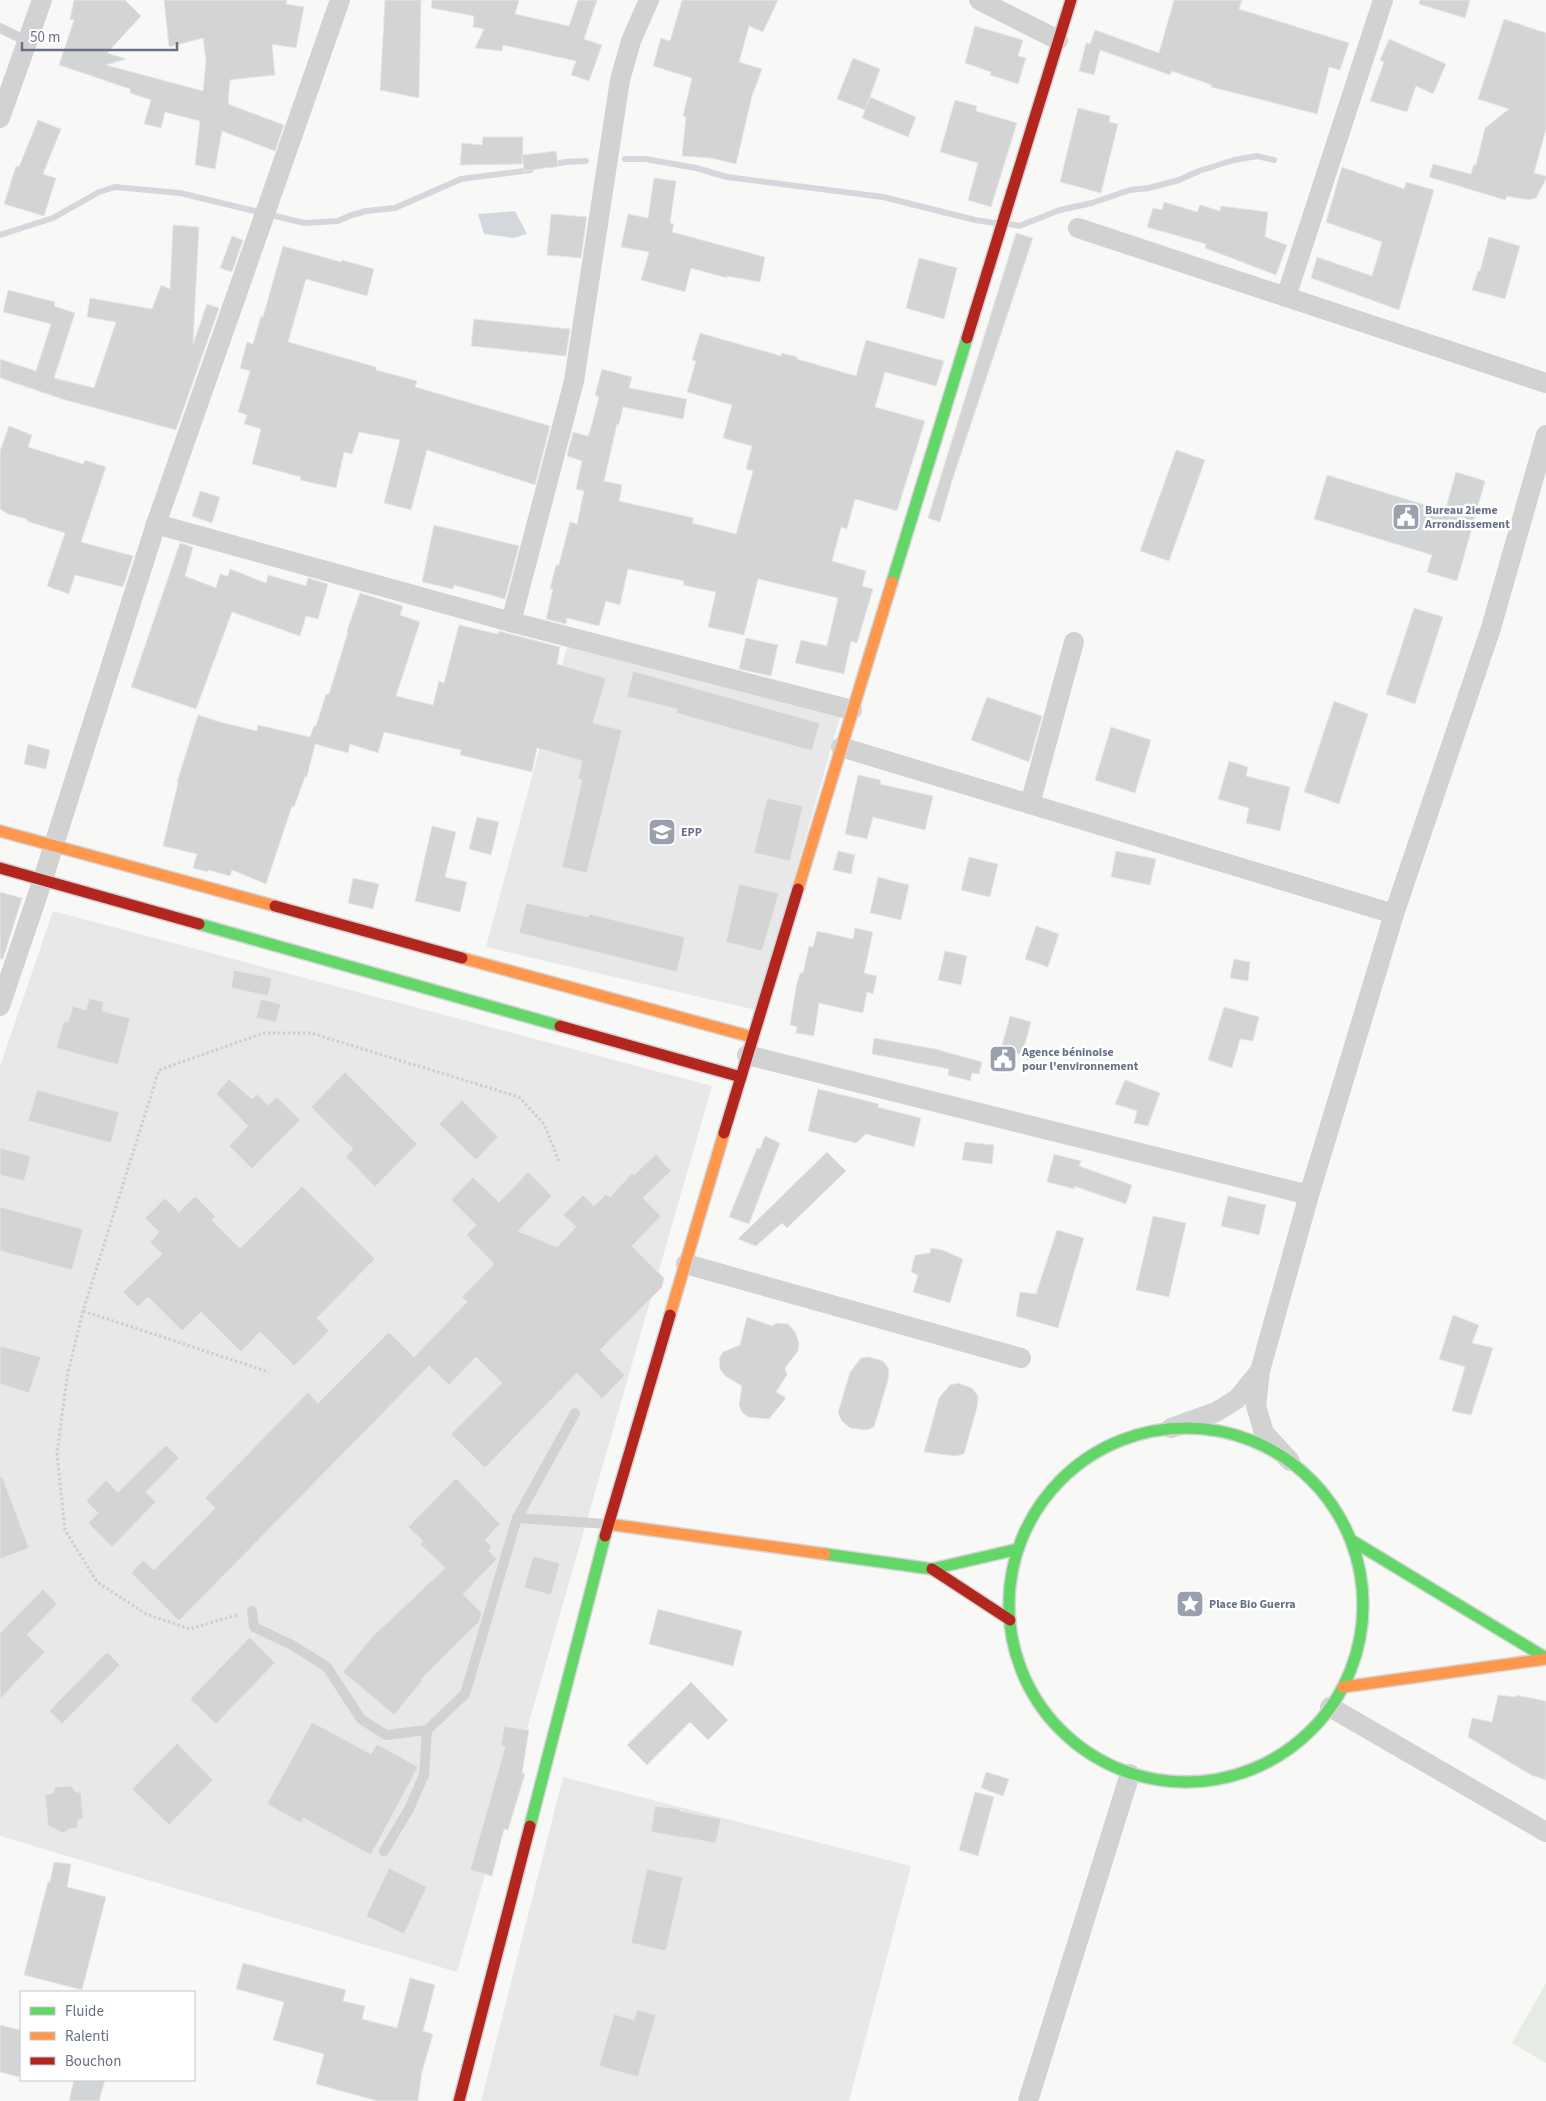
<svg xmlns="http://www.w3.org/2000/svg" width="1546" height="2101" font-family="'Source Sans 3',sans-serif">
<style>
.built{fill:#e8e8e9}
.green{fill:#e6ebe5}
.water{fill:#d4d8dc}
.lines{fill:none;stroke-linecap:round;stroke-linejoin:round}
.stream{stroke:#d4d8dc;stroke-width:6}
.building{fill:#d3d4d5;stroke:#e7e7e6}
.fast-casing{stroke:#d3d4d6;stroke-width:14}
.slow-casing{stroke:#d3d4d6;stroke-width:14}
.jam-casing{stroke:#d3d4d6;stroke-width:14}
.path{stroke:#ceced0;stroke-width:3;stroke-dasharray:2.5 2.5;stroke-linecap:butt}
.lane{stroke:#d2d2d3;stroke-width:10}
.street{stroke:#d2d2d3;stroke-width:20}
.fast{stroke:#63d668;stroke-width:11}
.slow{stroke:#ff974d;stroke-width:11}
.jam{stroke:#b3261e;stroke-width:11}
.labels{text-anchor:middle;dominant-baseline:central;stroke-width:5;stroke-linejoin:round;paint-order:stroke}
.poi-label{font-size:12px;font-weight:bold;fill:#677087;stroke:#fff;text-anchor:start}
</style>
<rect width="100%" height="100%" fill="#f8f8f7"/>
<g class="built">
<polygon points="568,643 840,717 756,1010 486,947"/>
<polygon points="53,911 712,1086 457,1972 0,1836 0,1066"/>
<polygon points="563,1777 911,1866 849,2101 481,2101"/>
</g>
<polygon class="green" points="1546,1983 1546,2063 1512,2043"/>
<polygon class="water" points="515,211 527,234 513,238 484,234 478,214"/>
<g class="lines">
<g class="stream">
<polyline points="625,159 645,159 696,168 727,177 883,197 975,220 995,223"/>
<polyline points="551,165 565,162 586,161"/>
<polyline points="1010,224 1019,226 1060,210 1092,203 1130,190 1149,188 1179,180 1199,171 1234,160 1257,156 1274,160"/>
<polyline points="0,235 53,218 99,192 115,187 180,193 304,223 338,221 349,216 366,211 395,208 461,179 531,170"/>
</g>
</g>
<g class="building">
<polygon points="74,0 125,0 141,16 107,53 126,59 106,65 203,91 206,61 203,38 169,47 164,0 287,0 286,4 304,7 296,48 272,44 275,75 230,80 228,104 284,125 275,151 222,131 215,169 195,165 200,121 165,112 161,128 144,124 151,100 130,93 130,89 59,65 74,20 70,19"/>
<polygon points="385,0 421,0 419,98 380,90"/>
<polygon points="432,0 519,0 515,14 569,26 578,0 597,0 584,39 602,45 589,81 571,75 576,61 503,45 502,51 475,48 484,29 473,27 474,16 431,8"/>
<polygon points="682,0 778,0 763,32 749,26 739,62 762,69 752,96 736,164 711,158 682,156 686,117 683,116 692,78 653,66 661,38 670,41"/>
<polygon points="1174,0 1242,0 1239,9 1349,43 1340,70 1329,67 1317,114 1211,87 1212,85 1172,71 1170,75 1100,50 1094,75 1079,71 1086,43 1090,44 1095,30 1159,53"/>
<polygon points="1420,0 1470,0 1465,18 1419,4"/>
<polygon points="1504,19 1546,33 1546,129 1534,173 1546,176 1546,179 1536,198 1529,200 1507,196 1505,200 1429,177 1433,164 1471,174 1474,164 1476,165 1485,128 1509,109 1478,99"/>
<polygon points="975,26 1023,40 1018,56 1026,58 1018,84 990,75 991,72 965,63"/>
<polygon points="1389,39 1446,64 1433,94 1416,86 1407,112 1370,101 1384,62 1380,60"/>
<polygon points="853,58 880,69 865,110 837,99"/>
<polygon points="870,97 916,117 908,137 862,118"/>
<polygon points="955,100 977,106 976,111 1017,123 991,207 968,200 978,163 940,152"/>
<polygon points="1078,108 1110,116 1109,122 1118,124 1101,193 1060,182"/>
<polygon points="38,120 61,129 43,174 56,178 44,216 4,204 16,166 19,167"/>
<polygon points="483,137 523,137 522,164 460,165 462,143 482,145"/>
<polygon points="556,151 558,166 524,171 522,155"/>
<polygon points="1342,167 1404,189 1406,182 1434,190 1399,310 1311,278 1317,257 1372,276 1382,242 1326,222"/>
<polygon points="654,178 676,181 670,223 674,224 672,232 765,257 760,282 727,276 727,278 691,268 685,292 641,280 649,252 621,247 628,214 648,218"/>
<polygon points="1164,202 1197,212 1200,205 1220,211 1221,206 1268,212 1265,237 1287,245 1276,275 1205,248 1206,244 1147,227 1153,208 1162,210"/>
<polygon points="551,214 587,217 581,258 547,255"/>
<polygon points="173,225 199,227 193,344 207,304 219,308 176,430 62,399 0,378 0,359 36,371 51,324 3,312 8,290 55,302 54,306 75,313 54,378 94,388 116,322 87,317 90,298 152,309 161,285 170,289"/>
<polygon points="1016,233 1033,238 952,481 940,522 928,518"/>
<polygon points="232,236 243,240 232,272 220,268"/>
<polygon points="1489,237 1520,246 1505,299 1472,290 1478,271 1480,271"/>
<polygon points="283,246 341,262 342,260 374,269 367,296 306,279 288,342 376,367 376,370 417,381 415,387 550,426 535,485 427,450 411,510 384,503 400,440 359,432 352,454 344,452 336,488 300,480 301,477 252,464 261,429 244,424 247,415 238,412 250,371 240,368 247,342 253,344 261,316 263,317"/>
<polygon points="919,258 957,268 944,319 906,308"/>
<polygon points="474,319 570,329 566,356 471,346"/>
<polygon points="700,333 781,356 782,353 797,357 797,359 856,376 866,340 944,361 936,386 885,372 875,407 925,421 897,511 855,499 847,529 841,527 832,561 866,571 862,586 873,589 857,643 851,641 844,674 795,663 801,640 827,646 838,598 758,579 744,635 708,627 716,592 683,585 684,581 628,569 620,605 606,601 599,626 567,618 566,624 546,619 553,589 550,589 556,565 559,565 570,522 577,524 584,491 576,489 582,461 567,456 573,432 588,436 590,431 599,397 595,395 602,369 632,377 629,388 687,399 683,419 623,407 619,425 617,424 604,481 622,485 619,501 694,518 692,523 736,534 753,471 746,469 752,446 723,438 732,405 687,392 696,361 692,360"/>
<polygon points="9,426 32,435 28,447 83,464 85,460 106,467 81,542 133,556 123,587 75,575 69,594 47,586 65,533 27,521 27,519 8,514 0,509 0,451"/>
<polygon points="1176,450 1205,460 1169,561 1140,551"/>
<polygon points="1456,472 1485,481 1457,581 1427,572 1432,555 1314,519 1327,475 1445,511"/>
<polygon points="200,491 220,497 212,523 192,516"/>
<polygon points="434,525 519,546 505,599 454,585 453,589 422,582"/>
<polygon points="180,543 193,547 185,576 216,588 220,574 228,576 230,569 266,583 268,575 306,586 308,578 328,584 318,619 306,616 300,636 232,612 196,709 131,687"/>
<polygon points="360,593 403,606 400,615 420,622 396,696 433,705 439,681 444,683 459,625 498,634 499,631 560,647 557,664 606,678 593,723 622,730 587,873 562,867 582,780 578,779 582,761 537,748 532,772 460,755 461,750 384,732 378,753 350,744 348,753 315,744 307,777 305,777 294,807 292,806 266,884 232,870 230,876 208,870 208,872 193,868 197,854 163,846 178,783 177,782 198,715 220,722 257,731 258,725 310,737 314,726 316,726 326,694 329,694 348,632 347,631"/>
<polygon points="1414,608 1443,617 1415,704 1386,694"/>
<polygon points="746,638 778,645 771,676 739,669"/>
<polygon points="633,671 820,723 812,751 676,713 677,709 627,697"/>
<polygon points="987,697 1042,716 1029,762 971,740"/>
<polygon points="1334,701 1368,714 1339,804 1304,792"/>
<polygon points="1111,727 1151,740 1135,793 1095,780"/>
<polygon points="28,744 50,750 46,769 24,764"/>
<polygon points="1229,761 1248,767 1246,776 1290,787 1280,831 1246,823 1249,808 1218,799"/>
<polygon points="858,775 881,780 880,784 933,796 925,830 873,817 867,839 845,834"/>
<polygon points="767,798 803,806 790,861 754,853"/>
<polygon points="477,817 499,822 491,855 469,849"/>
<polygon points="432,826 456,832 445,877 467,882 460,912 415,901"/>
<polygon points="838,851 855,855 851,874 833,870"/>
<polygon points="1116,851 1156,859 1150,885 1111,877"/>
<polygon points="969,857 998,864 990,897 961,890"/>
<polygon points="878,877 909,885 901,920 870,913"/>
<polygon points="353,878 379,884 373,909 348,903"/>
<polygon points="739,884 779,893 762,951 726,942"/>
<polygon points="0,892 22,898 3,959 0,959"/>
<polygon points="526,903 588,917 589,914 685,937 677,972 519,933"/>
<polygon points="1036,926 1059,934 1048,967 1025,959"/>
<polygon points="855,928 873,932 864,973 877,976 873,994 867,992 863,1013 819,1003 814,1036 796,1033 797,1027 790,1025 796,987 800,973 803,973 809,946 813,947 817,931 853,939"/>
<polygon points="945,951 967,956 961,985 938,980"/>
<polygon points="1234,959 1250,962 1248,981 1230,978"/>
<polygon points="234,970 272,978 268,996 231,988"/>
<polygon points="89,998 104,1002 102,1011 130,1018 118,1065 56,1048 64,1021 68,1022 73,1006 86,1010"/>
<polygon points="261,999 281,1004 276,1022 256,1018"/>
<polygon points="1224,1007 1259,1017 1253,1041 1240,1039 1232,1068 1208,1060"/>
<polygon points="1010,1016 1031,1022 1022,1055 1001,1049"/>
<polygon points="874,1038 935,1049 982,1062 979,1074 972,1073 970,1081 948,1075 949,1069 872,1054"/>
<polygon points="345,1072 417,1144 375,1187 346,1157 353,1149 311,1107"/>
<polygon points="229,1079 252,1099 257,1094 268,1105 277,1097 300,1120 252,1169 229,1146 248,1126 216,1094"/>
<polygon points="1125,1080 1160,1093 1148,1126 1134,1123 1137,1111 1115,1104"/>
<polygon points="818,1089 879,1104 878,1107 921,1118 914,1147 866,1134 856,1143 808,1131"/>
<polygon points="37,1090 119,1112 111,1143 28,1121"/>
<polygon points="462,1100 498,1137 476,1160 439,1124"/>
<polygon points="765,1136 780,1143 749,1224 729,1217 757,1148 760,1149"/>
<polygon points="965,1142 994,1145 992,1164 962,1160"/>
<polygon points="0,1148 31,1156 24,1181 0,1175"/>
<polygon points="827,1152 846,1171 787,1228 782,1223 756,1246 738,1239"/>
<polygon points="656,1154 671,1171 643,1198 661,1216 632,1246 664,1278 662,1287 600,1350 625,1375 602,1399 577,1373 485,1468 451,1434 502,1383 476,1357 449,1385 429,1366 179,1621 131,1573 143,1560 154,1570 215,1508 205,1498 308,1392 318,1403 389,1332 414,1357 467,1302 462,1297 494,1264 466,1235 476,1225 451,1200 473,1177 499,1202 528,1172 552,1196 518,1231 557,1247 576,1227 563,1215 583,1195 594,1206 606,1194 610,1197 632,1173 634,1175"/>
<polygon points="1054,1154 1081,1161 1079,1166 1132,1185 1126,1204 1074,1186 1074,1189 1047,1182"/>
<polygon points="302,1186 375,1259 317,1318 329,1331 294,1366 260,1332 241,1352 201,1312 182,1331 148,1297 138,1307 123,1292 162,1254 150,1242 159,1232 145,1218 165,1198 179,1212 195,1196 216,1217 212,1220 240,1248"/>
<polygon points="1228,1196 1266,1205 1259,1235 1221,1226"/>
<polygon points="0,1207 83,1229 72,1270 0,1251"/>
<polygon points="1153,1216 1186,1223 1169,1297 1136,1290"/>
<polygon points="1057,1230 1084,1238 1058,1328 1016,1316 1020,1292 1036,1294"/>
<polygon points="931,1248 942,1250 963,1259 950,1303 913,1292 918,1275 911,1272 915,1255 930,1253"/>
<polygon points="1453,1315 1479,1325 1472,1343 1493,1348 1471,1415 1452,1411 1465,1367 1439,1359"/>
<polygon points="747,1317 772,1326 776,1323 788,1324 795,1332 799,1343 798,1351 785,1368 787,1375 776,1392 786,1398 769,1419 748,1417 742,1412 739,1405 742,1386 725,1376 720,1369 719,1359 723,1352 740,1345"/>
<polygon points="0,1346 41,1357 29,1393 0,1384"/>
<polygon points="869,1357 883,1361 889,1369 888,1380 874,1427 866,1430 850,1428 842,1421 838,1413 850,1372 861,1358"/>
<polygon points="958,1383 972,1388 978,1396 977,1407 964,1454 955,1456 924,1452 939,1398 950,1385"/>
<polygon points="166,1445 179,1458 146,1492 156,1502 112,1547 88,1523 98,1513 86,1501 106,1480 118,1492"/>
<polygon points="2,1476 29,1548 0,1559 0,1477"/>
<polygon points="456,1478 500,1524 485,1540 492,1547 489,1551 497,1559 463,1594 482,1613 479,1622 421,1679 423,1680 394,1715 343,1672 372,1637 445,1568 420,1544 423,1541 408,1527"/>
<polygon points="533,1556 560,1563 551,1595 524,1588"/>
<polygon points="43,1589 57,1604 27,1635 45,1652 0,1699 0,1633"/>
<polygon points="658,1609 742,1631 733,1666 649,1644"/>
<polygon points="250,1637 275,1663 216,1724 190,1699"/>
<polygon points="107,1652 120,1665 62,1724 49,1711"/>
<polygon points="691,1682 728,1720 708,1740 690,1722 647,1765 627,1745"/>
<polygon points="1498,1695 1516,1697 1516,1695 1546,1701 1546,1780 1531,1775 1468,1737 1472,1718 1492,1722"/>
<polygon points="312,1722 371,1754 377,1744 418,1767 371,1855 303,1818 301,1823 267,1804"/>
<polygon points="504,1726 529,1730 522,1773 525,1774 508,1830 504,1829 492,1876 470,1870 505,1747 501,1746"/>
<polygon points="177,1743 213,1780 169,1825 132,1789"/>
<polygon points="986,1772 1009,1779 1003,1796 981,1788"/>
<polygon points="72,1786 75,1791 81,1793 83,1819 78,1820 78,1828 69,1829 63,1833 48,1826 45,1795 53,1793 55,1787"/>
<polygon points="975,1792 994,1797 978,1856 959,1850"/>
<polygon points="655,1806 680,1809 680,1811 721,1819 716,1843 651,1832"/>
<polygon points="54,1862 71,1864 67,1887 106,1897 82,1990 24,1975 48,1882 50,1882"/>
<polygon points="389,1868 427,1887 404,1934 366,1916"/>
<polygon points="647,1869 683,1877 666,1951 631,1943"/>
<polygon points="243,1963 346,1990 343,2001 365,2006 362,2019 397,2028 410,1978 435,1985 423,2031 433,2034 422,2072 418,2101 377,2101 316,2084 324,2054 273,2040 284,2002 236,1989"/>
<polygon points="637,2010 656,2015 638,2077 599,2066 614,2014 634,2020"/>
<polygon points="0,2025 21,2030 21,2068 19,2077 0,2072"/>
<polygon points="74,2080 105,2080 99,2101 69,2101"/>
</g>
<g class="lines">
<defs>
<g id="fast">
<polyline points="892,582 967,338"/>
<polyline points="199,924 560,1026"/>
<circle cx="1186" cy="1605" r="177"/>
<polyline points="1351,1540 1546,1658"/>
<polyline points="825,1554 932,1569 1018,1549"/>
<polyline points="530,1826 605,1536"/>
</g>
<g id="slow">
<polyline points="0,831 275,906"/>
<polyline points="798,889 892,582"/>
<polyline points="462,958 752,1037"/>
<polyline points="670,1315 724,1133"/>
<polyline points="608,1524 825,1554"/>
<polyline points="1343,1687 1546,1659"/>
</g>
<g id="jam">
<polyline points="967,338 1071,0"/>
<polyline points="0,868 199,924"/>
<polyline points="275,906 462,958"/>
<polyline points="560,1026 741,1077"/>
<polyline points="724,1133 798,889"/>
<polyline points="605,1536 670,1315"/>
<polyline points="932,1569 1010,1620"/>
<polyline points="459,2101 530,1826"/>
</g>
</defs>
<use href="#fast" class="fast-casing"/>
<use href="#slow" class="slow-casing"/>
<use href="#jam" class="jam-casing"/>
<g class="path">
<polyline points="83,1311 269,1372"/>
<polyline points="237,1615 190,1629 146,1614 97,1582 65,1530 57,1454 67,1377 83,1311 159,1070 264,1033 311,1033 519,1097 544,1124 559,1161"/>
</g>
<g class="lane">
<polyline points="0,28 27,41"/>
<polyline points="517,1518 607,1524"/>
<polyline points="252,1611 254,1627 292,1645 327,1667 361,1719 386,1735 427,1730 465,1694 517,1518 575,1413"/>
<polyline points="384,1851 409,1809 424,1775 427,1730"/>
</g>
<g class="street">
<polyline points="979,0 1058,40"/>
<polyline points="0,118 42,0"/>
<polyline points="1078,228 1546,383"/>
<polyline points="1286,297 1383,0"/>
<polyline points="156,524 511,622 852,710"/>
<polyline points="511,622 574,381 620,80 631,41 649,0"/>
<polyline points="841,747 1394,914"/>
<polyline points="1030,804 1074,642"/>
<polyline points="0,1006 43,879 156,524 340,0"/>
<polyline points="747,1055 1309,1195"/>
<polyline points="686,1264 1021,1358"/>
<polyline points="1171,1428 1216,1412 1237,1399 1260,1371"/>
<polyline points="1290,1461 1264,1433 1256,1406 1260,1371 1309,1195 1394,914 1491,628 1546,435"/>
<polyline points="1330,1707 1546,1832"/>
<polyline points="1028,2101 1130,1774"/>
</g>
<use href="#fast" class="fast"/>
<use href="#slow" class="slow"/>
<use href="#jam" class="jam"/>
</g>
<defs>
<symbol id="civic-square" viewBox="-11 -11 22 22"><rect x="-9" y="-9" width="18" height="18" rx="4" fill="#9aa0ae" stroke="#fff"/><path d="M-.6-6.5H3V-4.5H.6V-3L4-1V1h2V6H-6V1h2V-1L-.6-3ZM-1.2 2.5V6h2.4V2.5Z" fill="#fff"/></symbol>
<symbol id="school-square" viewBox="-11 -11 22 22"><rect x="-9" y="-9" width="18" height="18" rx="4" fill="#9aa0ae" stroke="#fff"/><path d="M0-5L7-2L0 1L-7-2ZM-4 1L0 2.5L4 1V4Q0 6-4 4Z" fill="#fff"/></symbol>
<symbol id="sight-square" viewBox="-11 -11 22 22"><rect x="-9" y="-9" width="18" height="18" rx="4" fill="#9aa0ae" stroke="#fff"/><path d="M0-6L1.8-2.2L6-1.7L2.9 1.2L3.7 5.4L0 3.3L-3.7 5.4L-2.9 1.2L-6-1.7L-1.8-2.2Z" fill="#fff"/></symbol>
</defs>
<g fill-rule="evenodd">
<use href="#civic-square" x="1390" y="501" width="32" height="32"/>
<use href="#school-square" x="646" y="816" width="32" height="32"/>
<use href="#civic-square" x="987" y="1043" width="32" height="32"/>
<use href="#sight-square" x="1174" y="1588" width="32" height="32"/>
</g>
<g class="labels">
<g class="poi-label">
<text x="1425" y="510">Bureau 2ieme<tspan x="1425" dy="14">Arrondissement</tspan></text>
<text x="681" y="832">EPP</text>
<text x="1022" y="1052">Agence béninoise<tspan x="1022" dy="14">pour l'environnement</tspan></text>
<text x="1209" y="1604">Place Bio Guerra</text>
</g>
</g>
<rect x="20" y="1991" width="175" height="90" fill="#ffffff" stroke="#c2c6cf"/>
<rect x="30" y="2007" width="25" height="8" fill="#63d668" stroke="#c2c6cf"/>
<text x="65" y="2016" font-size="15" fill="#677087">Fluide</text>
<rect x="30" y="2032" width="25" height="8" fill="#ff974d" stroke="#c2c6cf"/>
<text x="65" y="2041" font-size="15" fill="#677087">Ralenti</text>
<rect x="30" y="2057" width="25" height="8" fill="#b3261e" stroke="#c2c6cf"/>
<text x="65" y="2066" font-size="15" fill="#677087">Bouchon</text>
<path d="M22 42v8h155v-8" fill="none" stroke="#677087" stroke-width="2.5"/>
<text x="30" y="42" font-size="15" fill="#677087" stroke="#ffffff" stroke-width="4" paint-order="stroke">50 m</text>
</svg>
